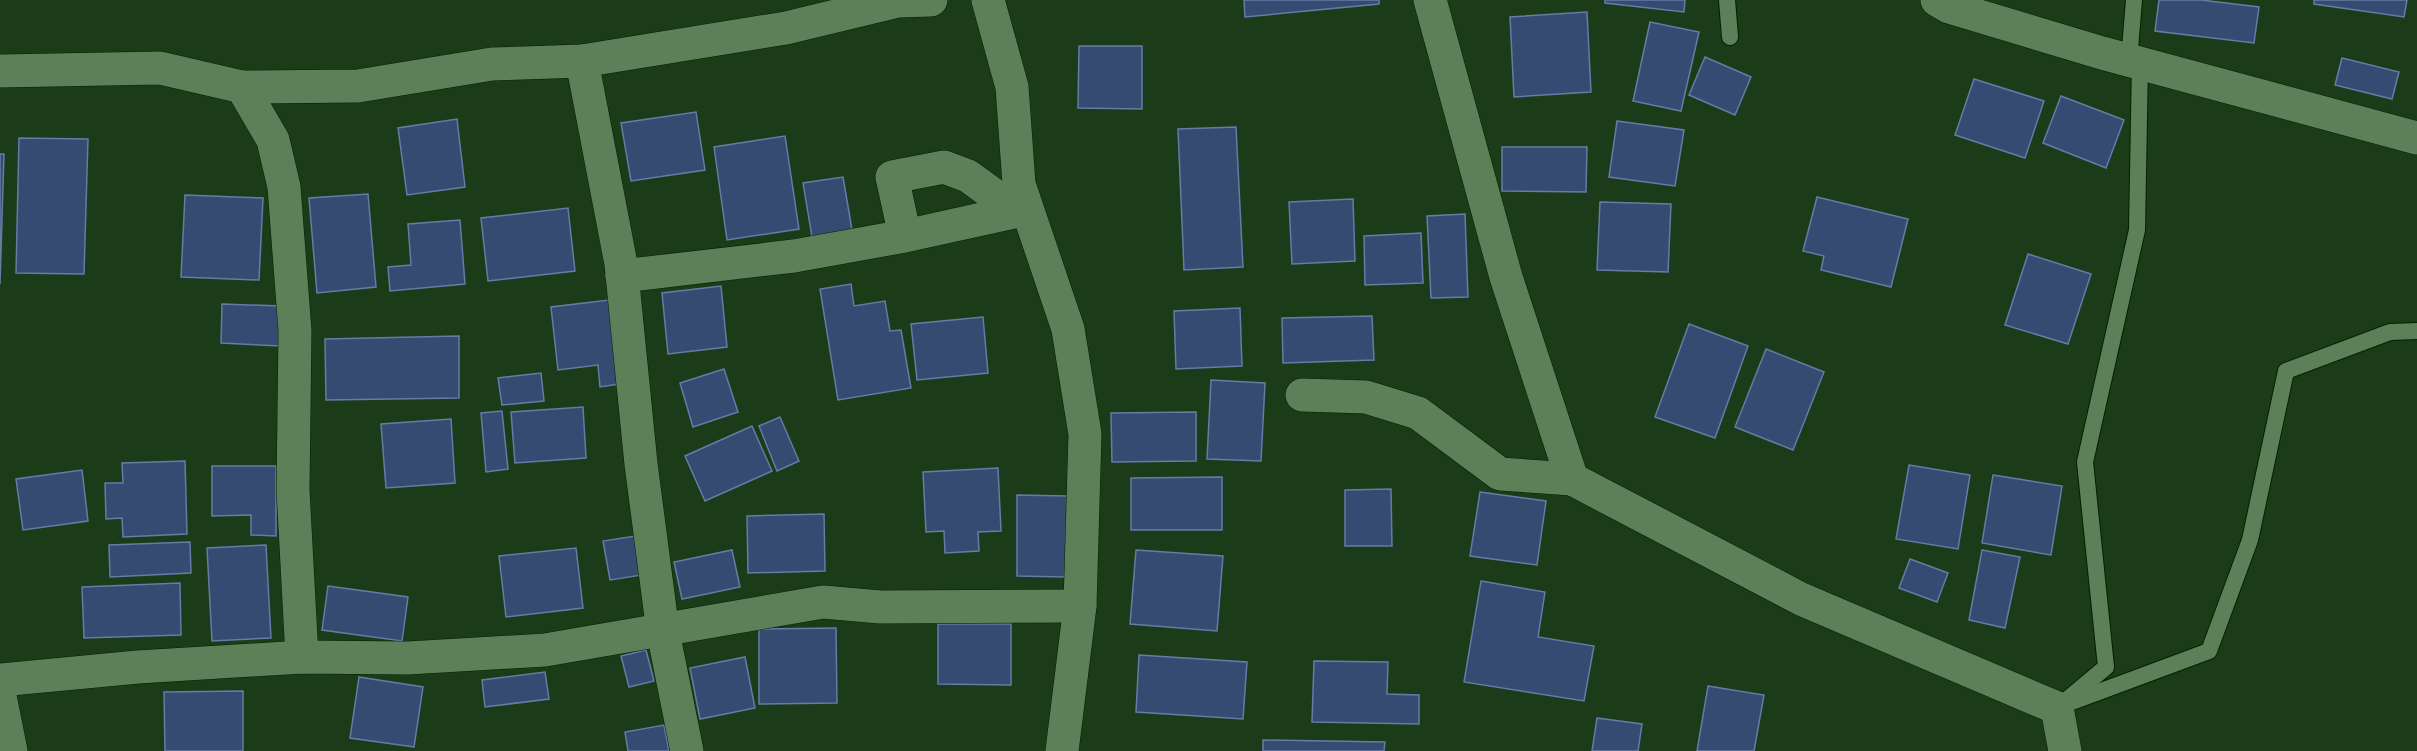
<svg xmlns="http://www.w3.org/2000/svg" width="2417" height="751" font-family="Raleway,sans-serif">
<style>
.building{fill:#364b72;stroke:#657ca6;stroke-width:1.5}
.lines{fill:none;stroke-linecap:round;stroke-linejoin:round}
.lane-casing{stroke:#032101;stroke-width:18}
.street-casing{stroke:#032101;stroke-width:34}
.secondary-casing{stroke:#032101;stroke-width:34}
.lane{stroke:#5e8059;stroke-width:16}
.street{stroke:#5e8059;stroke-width:33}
.secondary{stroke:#5e8059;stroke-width:33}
</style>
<rect width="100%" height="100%" fill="#1c3b18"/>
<g class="building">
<polygon points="1244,0 1379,0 1379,4 1245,17"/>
<polygon points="1605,0 1685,0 1684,12 1605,3"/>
<polygon points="2159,0 2201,0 2259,7 2254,43 2155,31"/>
<polygon points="2314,0 2407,0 2404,17 2314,4"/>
<polygon points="1587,12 1591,92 1514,97 1510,17"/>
<polygon points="1650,22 1699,32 1681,111 1633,101"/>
<polygon points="1079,46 1142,46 1142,109 1078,108"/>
<polygon points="1705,57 1751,77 1735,115 1689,95"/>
<polygon points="2342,58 2399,72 2392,99 2335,85"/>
<polygon points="1974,79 2044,101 2025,158 1955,135"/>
<polygon points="2061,96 2124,120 2106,168 2043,143"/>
<polygon points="696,112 705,170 631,181 621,123"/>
<polygon points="457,119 465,187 407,195 398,128"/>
<polygon points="1617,121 1684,130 1675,186 1609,177"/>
<polygon points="1236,127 1243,267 1184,270 1178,129"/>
<polygon points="785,136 799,229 727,240 714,147"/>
<polygon points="19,138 88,139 84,274 16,273"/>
<polygon points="1502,147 1587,147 1586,192 1502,191"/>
<polygon points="0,154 4,154 0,284"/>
<polygon points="843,177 852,230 812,237 803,183"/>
<polygon points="368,194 376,287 317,293 309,198"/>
<polygon points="185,195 263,198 259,280 181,277"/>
<polygon points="1817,197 1908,219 1891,287 1821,270 1824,256 1803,251"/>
<polygon points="1353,199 1355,261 1292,264 1289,202"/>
<polygon points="1600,202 1671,204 1668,272 1597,270"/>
<polygon points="568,208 575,271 488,281 481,218"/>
<polygon points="1465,214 1468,297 1431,298 1427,216"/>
<polygon points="460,220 465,284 390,291 388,267 411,265 408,224"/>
<polygon points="1421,233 1423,283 1365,285 1364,236"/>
<polygon points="2028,254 2091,274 2068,344 2005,325"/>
<polygon points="851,284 854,306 885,301 890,331 901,330 911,388 838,400 820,289"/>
<polygon points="721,286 727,347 668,354 662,293"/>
<polygon points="609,300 619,384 600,387 598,365 558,370 551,307"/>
<polygon points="222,304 282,306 280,346 221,343"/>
<polygon points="1240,308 1242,366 1176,369 1174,311"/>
<polygon points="1372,316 1374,360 1283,363 1282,318"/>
<polygon points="983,317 988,373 917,380 911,324"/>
<polygon points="1689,324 1748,346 1715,438 1655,417"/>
<polygon points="459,336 459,398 326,400 325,339"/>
<polygon points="1766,349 1824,372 1793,450 1735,427"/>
<polygon points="724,369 738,412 693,427 680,383"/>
<polygon points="541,373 544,401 502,405 498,378"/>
<polygon points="1211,380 1265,383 1261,461 1207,459"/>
<polygon points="583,407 586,458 515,463 511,412"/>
<polygon points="502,411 508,469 486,472 481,413"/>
<polygon points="1196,412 1196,461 1112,462 1111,413"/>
<polygon points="780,417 799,461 777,471 759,426"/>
<polygon points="451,419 455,483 386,488 381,424"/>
<polygon points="752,426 772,471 705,501 685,456"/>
<polygon points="185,461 187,534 123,537 122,518 106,519 105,483 123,483 122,463"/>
<polygon points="1909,465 1970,475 1958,549 1896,539"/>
<polygon points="212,466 276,466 276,536 251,535 251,515 212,516"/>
<polygon points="998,468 1001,531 978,532 979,551 945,553 944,531 926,532 923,472"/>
<polygon points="82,470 88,521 23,530 16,479"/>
<polygon points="1993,475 2062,486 2051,555 1982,543"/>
<polygon points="1222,477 1222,530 1131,530 1131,478"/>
<polygon points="1391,489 1392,546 1345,546 1345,490"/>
<polygon points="1480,492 1546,501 1537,565 1470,556"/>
<polygon points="1017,495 1067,496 1066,577 1017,576"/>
<polygon points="824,514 825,571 748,573 747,516"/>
<polygon points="635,536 642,575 610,580 603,541"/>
<polygon points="190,542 191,573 110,577 109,545"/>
<polygon points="266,545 271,638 212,641 207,548"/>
<polygon points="576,548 583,608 506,617 499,556"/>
<polygon points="732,550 740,587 682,599 674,562"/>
<polygon points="1136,550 1223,556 1217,631 1130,624"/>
<polygon points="1982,550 2020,557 2005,628 1969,620"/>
<polygon points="1910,559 1948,573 1937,602 1899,588"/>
<polygon points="1481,581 1545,592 1538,637 1594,646 1584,701 1464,682"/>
<polygon points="180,583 181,635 84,638 82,587"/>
<polygon points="328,586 408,597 402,641 322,630"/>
<polygon points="938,624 1011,624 1011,685 938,684"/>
<polygon points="836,628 837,703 759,704 759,629"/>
<polygon points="646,650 654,681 629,687 621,656"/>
<polygon points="1139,655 1247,662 1243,719 1136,712"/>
<polygon points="745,657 755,708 700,719 690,668"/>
<polygon points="1314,661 1388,662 1387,694 1419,695 1419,724 1312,722"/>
<polygon points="545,672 549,699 485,707 482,680"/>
<polygon points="359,677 423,687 414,747 350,738"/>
<polygon points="1708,686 1764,695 1754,751 1697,751"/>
<polygon points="243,691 243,751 165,751 164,692"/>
<polygon points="1597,718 1642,724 1638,751 1592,751"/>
<polygon points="664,725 669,751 628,751 625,732"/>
<polygon points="1263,740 1385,742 1384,751 1263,751"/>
</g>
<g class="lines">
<defs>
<g id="lane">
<polyline points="1727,0 1730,37"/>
<polyline points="2129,61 2134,0"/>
<polyline points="2069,703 2209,651 2250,540 2286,371 2390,332 2417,331"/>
<polyline points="2057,708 2106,667 2085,462 2137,230 2140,63"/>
</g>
<g id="street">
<polyline points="988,0 1012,87 1019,184 1068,329 1085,434 1080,606 1062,751"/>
<polyline points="1430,0 1506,277 1572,479 1801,599 2057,708 2065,751"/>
<polyline points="582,61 621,264 641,464 663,632 687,751"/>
<polyline points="0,71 160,68 242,87 358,86 492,64 582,61 786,28 898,1 931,0"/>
<polyline points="242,87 273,140 284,187 295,331 293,490 302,657"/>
<polyline points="905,236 892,177 944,167 968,176 1016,211"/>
<polyline points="622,276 794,256 905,236 1027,209"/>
<polyline points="1302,395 1366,397 1418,413 1500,474 1572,479"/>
<polyline points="0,680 138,667 302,657 408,658 545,650 823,602 880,607 1080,606"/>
<polyline points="0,696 11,751"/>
</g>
<polyline id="secondary" points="1937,0 1949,7 2102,53 2417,138"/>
</defs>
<use href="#lane" class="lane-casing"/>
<use href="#street" class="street-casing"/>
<use href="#secondary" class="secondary-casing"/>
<use href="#lane" class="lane"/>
<use href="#street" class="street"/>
<use href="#secondary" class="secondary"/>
</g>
</svg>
